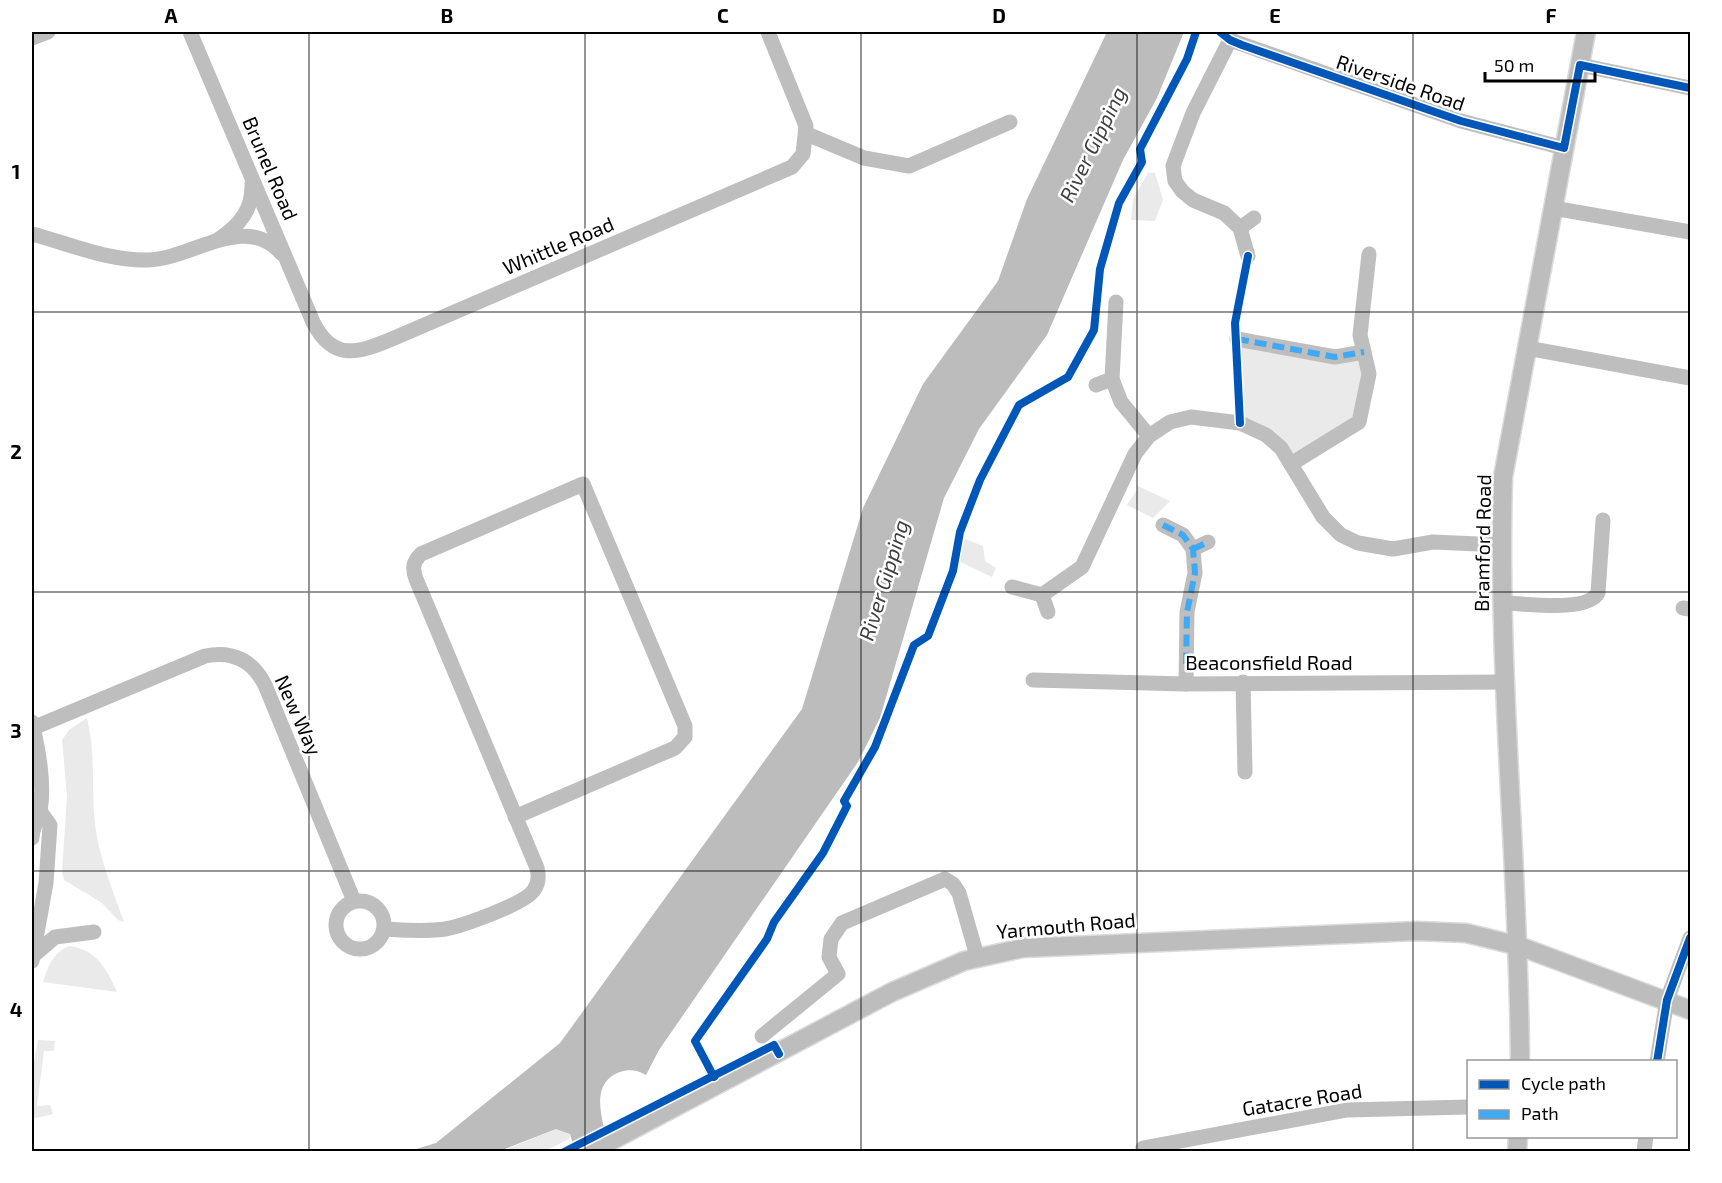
<svg xmlns="http://www.w3.org/2000/svg" width="1722" height="1183" font-family="'Exo 2',sans-serif">
<style>
.green{fill:#eaeaea}
.water{fill:#bcbcbc}
.lines{fill:none;stroke-linecap:round;stroke-linejoin:round}
.major-casing{stroke:#dbdbdb;stroke-width:21}
.minor{stroke:#bebebe;stroke-width:15}
.major{stroke:#bdbdbd;stroke-width:18}
.quiet{stroke:#3fa9f5;stroke-width:6;stroke-dasharray:12 6;stroke-linecap:butt}
.cycleway-casing{stroke:#fff;stroke-width:11}
.cycleway{stroke:#0057b8;stroke-width:8}
.grid{fill:none;stroke:#000;stroke-width:1.5;stroke-opacity:0.55}
.labels{text-anchor:middle;dominant-baseline:central;stroke-width:5;stroke-linejoin:round;paint-order:stroke}
.street-label{font-size:20px;fill:#000;stroke:#fff}
.water-label{font-size:21px;font-style:italic;fill:#404040;stroke:#fff}
.neatline{fill:none;stroke:#000;stroke-width:2}
.grid-label{font-size:20px;text-anchor:middle;font-weight:bold;fill:#000}
</style>
<rect width="100%" height="100%" fill="#fff"/>
<g class="green">
<polygon points="1148,173 1155,173 1163,200 1155,221 1131,220 1133,199"/>
<polygon points="1237,339 1335,357 1364,352 1359,422 1291,464 1240,423"/>
<polygon points="1136,485 1170,501 1153,518 1127,505 1137,490"/>
<polygon points="965,539 983,546 985,561 996,568 992,577 956,560"/>
<path d="M87,718C96,753 91,789 95,824C99,858 113,891 124,922L118,920L102,903L64,880L62,872L67,796L62,740L69,730Z"/>
<path d="M69,946C96,949 107,969 117,992L43,982C49,965 52,954 69,946Z"/>
<polygon points="38,1040 55,1041 54,1051 44,1051 37,1106 50,1105 53,1114 32,1119 32,1073"/>
<polygon points="556,1129 565,1130 570,1134 569,1139 545,1151 500,1152"/>
</g>
<path class="water" d="M1107,32H1184L1157,98L1123,160L1047,335L979,429L944,498L880,718L858,762L659,1050L646,1075C638,1070 629,1069 620,1072C586,1084 605,1127 610,1151H575L570,1134L556,1129L500,1151L406,1152L436,1143L560,1043L802,709L863,508L923,384L998,281L1027,199Z"/>
<g class="lines">
<defs>
<g id="major">
<path d="M1520,1062C1519,867 1497,672 1503,477L1586,32"/>
<polyline points="590,1152 892,992 964,961 1023,948 1417,931 1466,933 1519,946 1690,1010"/>
<polyline points="1517,1152 1518,1136"/>
</g>
</defs>
<use href="#major" class="major-casing"/>
<g class="minor">
<path d="M190,32L313,322C333,362 358,353 392,339L792,167L803,154L806,126L768,32"/>
<polyline points="1230,32 1230,40 1193,113 1173,166 1175,181 1182,191 1193,200 1224,213 1240,228 1248,256"/>
<polyline points="32,38 48,32"/>
<polyline points="1230,40 1461,121 1564,148"/>
<polyline points="1580,65 1690,88"/>
<polyline points="807,134 864,158 909,166 1010,122"/>
<polyline points="1553,208 1690,232"/>
<polyline points="1240,228 1254,218"/>
<path d="M32,234C70,244 108,261 148,260C192,259 246,211 282,254"/>
<path d="M219,239C240,225 253,209 252,183"/>
<polyline points="1237,339 1335,357 1364,352"/>
<polyline points="1527,348 1690,378"/>
<polyline points="1112,379 1116,302"/>
<polyline points="1096,385 1112,379 1121,402 1149,436"/>
<polyline points="1291,464 1359,422 1369,374 1360,335 1369,254"/>
<polyline points="1163,525 1183,535 1193,549 1195,573 1187,612 1186,684"/>
<polyline points="1193,549 1208,542"/>
<polyline points="1012,587 1042,595 1082,567 1135,454 1149,436 1170,422 1191,417 1240,423 1266,435 1281,448 1323,517 1341,535 1358,543 1393,549 1433,542 1501,545"/>
<polyline points="1042,595 1048,612"/>
<path d="M1503,603C1524,603 1587,613 1598,593L1603,520"/>
<polyline points="1683,608 1690,609"/>
<polyline points="1033,680 1186,684 1504,682"/>
<polyline points="1243,682 1245,772"/>
<path d="M32,722C38,749 45,783 40,811C38,820 32,828 32,838"/>
<path d="M33,728L205,656C233,650 253,661 265,685L354,901"/>
<circle cx="360" cy="925" r="24"/>
<path d="M384,929C404,930 425,932 445,929C462,926 525,904 534,890C539,883 539,876 537,868L416,579C412,568 413,562 421,554L583,484L685,726V737L675,748L515,817"/>
<polyline points="34,955 55,937 94,932"/>
<polyline points="32,961 46,883 50,825 40,811"/>
<polyline points="762,1036 838,974 829,957 831,939 842,923 945,879 953,884 959,893 977,956"/>
<polyline points="1657,1062 1667,1000 1690,938"/>
<polyline points="1143,1148 1347,1110 1468,1107"/>
<polyline points="1644,1152 1646,1136"/>
</g>
<use href="#major" class="major"/>
<g class="quiet">
<polyline points="1237,339 1335,357 1364,352"/>
<polyline points="1163,525 1183,535 1193,549 1195,573 1187,612 1186,664"/>
<polyline points="1193,549 1208,542"/>
</g>
<defs>
<g id="cycleway">
<polyline points="1220,32 1230,40 1242,45 1461,121 1564,148 1580,65 1690,88"/>
<polyline points="1240,423 1235,323 1248,256"/>
<polyline points="1657,1062 1667,1000 1690,938"/>
<polyline points="714,1077 695,1041 767,939 774,922 823,853 847,806 844,801 875,747 914,645 928,636 953,571 960,532 980,480 1019,405 1068,377 1094,330 1100,269 1119,203 1142,162 1140,149 1187,59 1196,32"/>
<polyline points="564,1152 774,1045 779,1054"/>
</g>
</defs>
<use href="#cycleway" class="cycleway-casing"/>
<use href="#cycleway" class="cycleway"/>
</g>
<path class="grid" d="M309,32V1152M585,32V1152M861,32V1152M1137,32V1152M1413,32V1152M32,312H1690M32,592H1690M32,871H1690"/>
<g class="labels">
<g class="street-label">
<text transform="translate(1401 82) rotate(19)">Riverside Road</text>
<text transform="translate(271 168) rotate(67)">Brunel Road</text>
<text transform="translate(558 245) rotate(-23)">Whittle Road</text>
<text transform="translate(1482 543) rotate(-89)">Bramford Road</text>
<text x="1269" y="662">Beaconsfield Road</text>
<text transform="translate(299 715) rotate(66)">New Way</text>
<text transform="translate(1066 925) rotate(-5)">Yarmouth Road</text>
<text transform="translate(1302 1099) rotate(-9)">Gatacre Road</text>
</g>
<g class="water-label">
<text transform="translate(1092 144) rotate(-64)">River Gipping</text>
<text transform="translate(883 580) rotate(-73)">River Gipping</text>
</g>
</g>
<rect width="1722" height="1183" fill="none" stroke="#ffffff" stroke-width="66"/>
<rect x="1467" y="1060" width="210" height="78" fill="#ffffff" stroke="#999999" stroke-width="1.5"/>
<rect x="1479" y="1080" width="30" height="9" fill="#0057b8" stroke="#999999" stroke-width="1.5"/>
<text x="1521" y="1090" font-size="18" fill="#000000">Cycle path</text>
<rect x="1479" y="1110" width="30" height="9" fill="#3fa9f5" stroke="#999999" stroke-width="1.5"/>
<text x="1521" y="1120" font-size="18" fill="#000000">Path</text>
<path d="M1485 72v9h110v-9" fill="none" stroke="#000000" stroke-width="3"/>
<text x="1494" y="72" font-size="18" fill="#000000" stroke="#ffffff" stroke-width="4.5" paint-order="stroke">50 m</text>
<rect x="33" y="33" width="1656" height="1117" class="neatline"/>
<g class="grid-label">
<text x="171" y="23">A</text>
<text x="447" y="23">B</text>
<text x="723" y="23">C</text>
<text x="999" y="23">D</text>
<text x="1275" y="23">E</text>
<text x="1551" y="23">F</text>
<text x="16" y="179">1</text>
<text x="16" y="459">2</text>
<text x="16" y="738">3</text>
<text x="16" y="1017">4</text>
</g>
</svg>
